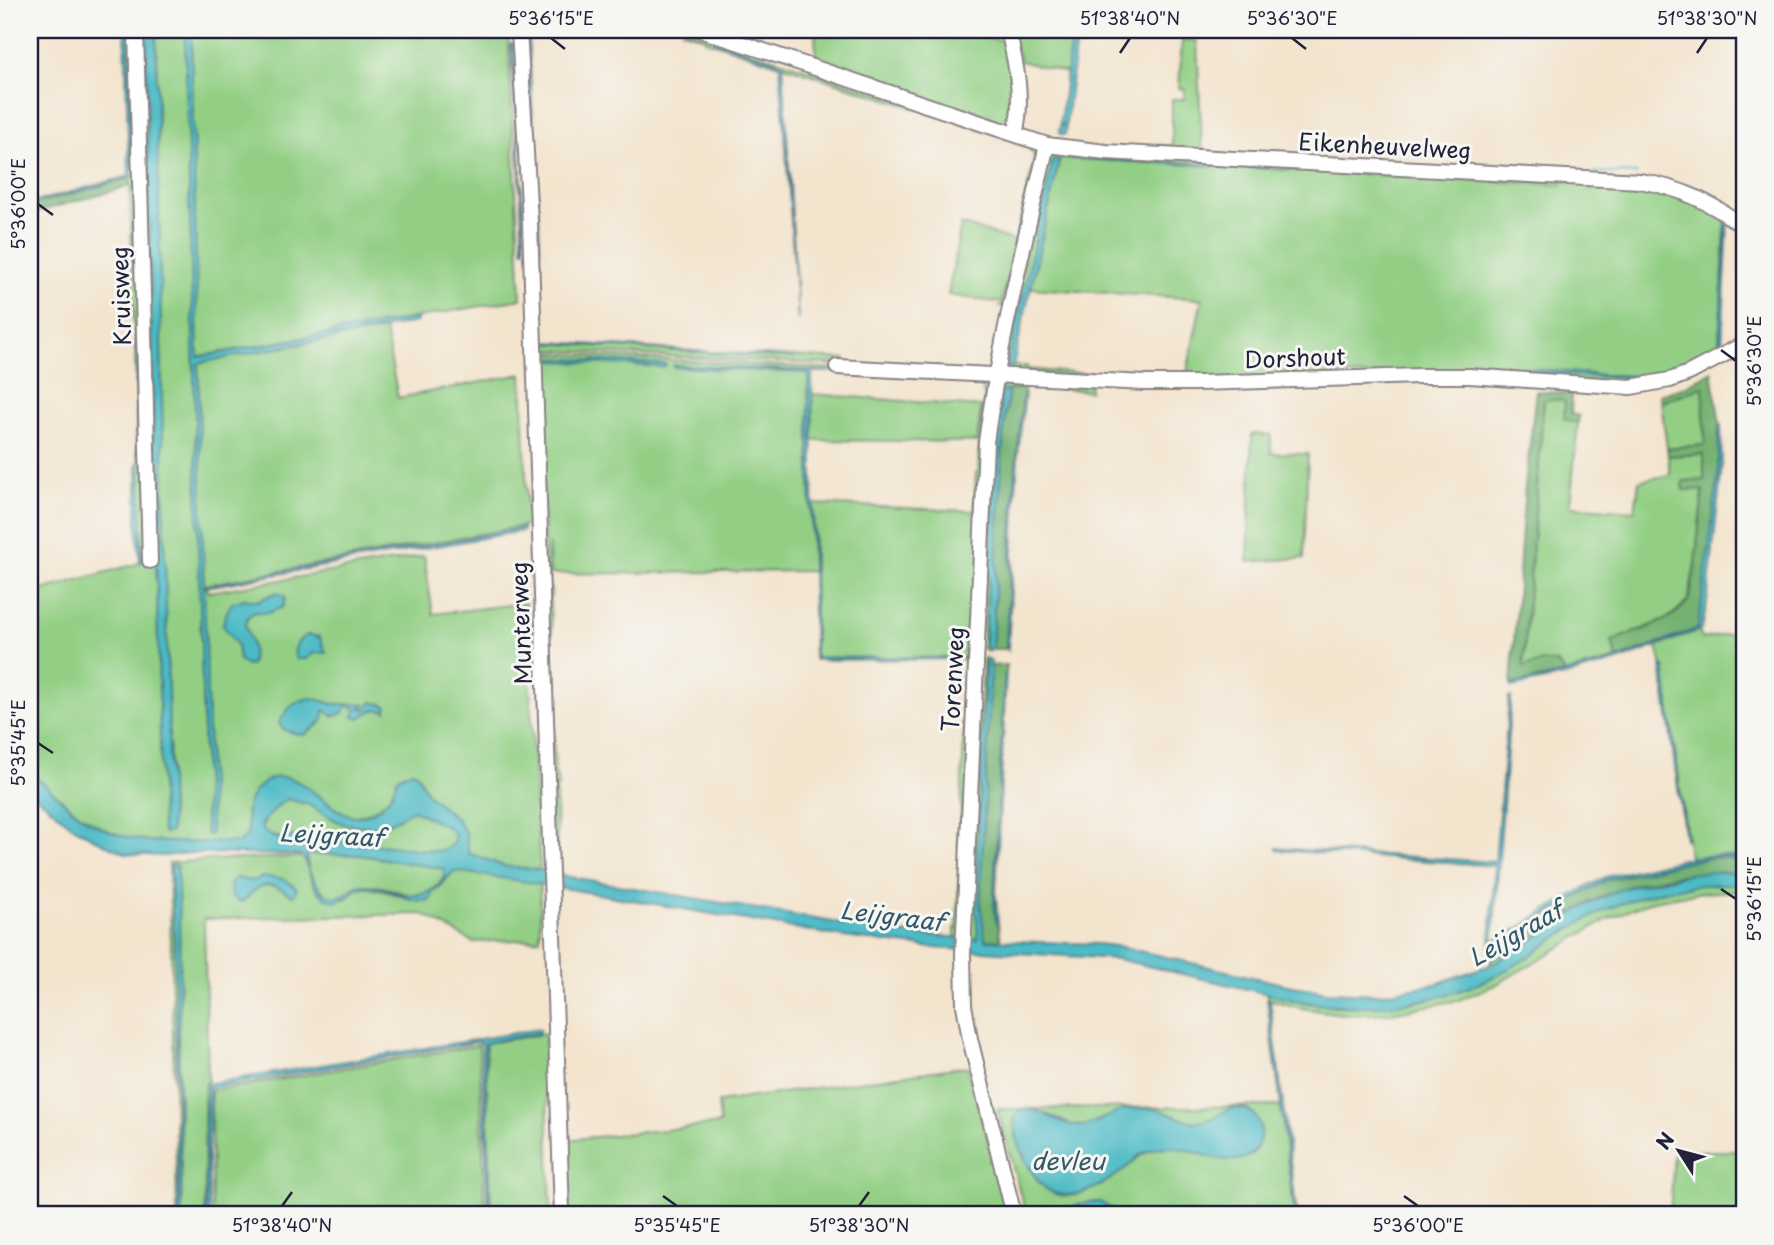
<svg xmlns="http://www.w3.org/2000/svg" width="1774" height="1245" font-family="'Playpen Sans',sans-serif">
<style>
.green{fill:#92cf84;stroke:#5a7860;stroke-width:2;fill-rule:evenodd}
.forest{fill:#75b272;stroke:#4c6a56;stroke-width:2}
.water{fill:#4cbac5;stroke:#376e80;stroke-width:2;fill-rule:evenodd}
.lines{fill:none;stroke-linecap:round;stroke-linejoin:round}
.stream{stroke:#4cbac5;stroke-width:2.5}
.minor-casing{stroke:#8a8384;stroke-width:18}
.minor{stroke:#fff;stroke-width:14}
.ticks{fill:none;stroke:#22223b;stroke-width:2.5}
.labels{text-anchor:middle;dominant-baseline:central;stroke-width:6;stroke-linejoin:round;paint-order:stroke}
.street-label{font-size:23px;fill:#22223b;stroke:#f6f6f2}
.water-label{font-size:24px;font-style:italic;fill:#31576b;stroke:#f6f6f2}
.neatline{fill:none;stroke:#22223b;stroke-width:2.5}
.ticks-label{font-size:18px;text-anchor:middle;fill:#22223b}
</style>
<rect width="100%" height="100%" fill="#f6f6f2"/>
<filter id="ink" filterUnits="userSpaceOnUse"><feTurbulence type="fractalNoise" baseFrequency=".0143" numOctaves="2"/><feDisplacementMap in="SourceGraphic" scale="14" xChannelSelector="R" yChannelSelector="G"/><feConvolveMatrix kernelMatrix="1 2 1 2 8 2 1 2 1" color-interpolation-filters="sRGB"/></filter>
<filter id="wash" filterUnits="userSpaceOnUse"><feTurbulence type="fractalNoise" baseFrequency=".00686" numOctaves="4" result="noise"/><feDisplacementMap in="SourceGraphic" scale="28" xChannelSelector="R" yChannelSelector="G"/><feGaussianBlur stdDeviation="1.57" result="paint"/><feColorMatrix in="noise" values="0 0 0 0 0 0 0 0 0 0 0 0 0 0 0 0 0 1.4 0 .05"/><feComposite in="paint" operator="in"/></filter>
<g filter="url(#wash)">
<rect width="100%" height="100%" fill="#f3e4ce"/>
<g class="green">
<path d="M129,30H145L162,829L164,833L171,824L164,517L156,30H185L206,833L209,835L211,834L200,461L191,30H395L423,37L427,34L429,30H508L521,299L200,356L199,362L385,330L398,398L522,374L528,525L205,585L209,592L424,556L433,614L525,603L540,870L504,866L468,853L466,834L457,819L428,795L417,774L413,771L398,778C391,795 389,802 372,811C364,815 355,818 346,814C320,803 290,759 261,785C254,790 249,800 247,808C245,817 249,825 247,835L240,842L160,843L128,838L109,832L79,814L30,773V593L140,563V465L138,464V455L139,454L136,332L134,331L130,189H132L129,178L132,173ZM276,593L268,613L254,612L248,617L245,624C250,637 253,647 252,662L239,660L237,645L250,600L257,601ZM312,698L333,704H364L360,707L361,709H366L374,703L382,704L386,710C375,707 368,712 359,718L356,713L358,708L347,705L343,713L334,716L324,710L321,723L305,735L290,732Z"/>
<polygon points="681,30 688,30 1026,141 1036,147 1039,155 1003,307 1000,307 1004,304 1012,260 1001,303 948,295 961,224 1015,241 1035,156 1025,144 1024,146 1015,143 1016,141 705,40 705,38"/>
<polygon points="815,30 954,30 1008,42 1017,89 1014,125 1009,128 772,50 772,45 775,46 773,47 802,58 853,73 816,59"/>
<polygon points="1010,30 1072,30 1067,73 1020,61"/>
<polygon points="1182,40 1197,41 1202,148 1204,149 1204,154 1147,148 1148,145 1172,146 1172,99 1184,99 1185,89 1179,88"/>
<path d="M1058,151L1113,156L1632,184C1680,190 1705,203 1744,231V234L1730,223L1728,225L1727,224L1725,225L1719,343L1717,347L1680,366L1640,376L1604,375L1483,365L1481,368L1559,375L1637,379L1677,369L1744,336V340C1705,362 1677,380 1631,384L1452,373L1199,380L1125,379L1123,372H1125V374L1176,375L1177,373H1187L1202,299L1031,288L1059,161L1055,159L1053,160L1007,366L1010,368L1013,366H1027L1026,368L1027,369C1046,371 1103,376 1116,371L1112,379L1012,373L1004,368L1002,358L1047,160L1050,154ZM1062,154L1112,159L1368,174L1062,158L1061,157ZM1377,173L1563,185L1377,175Z"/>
<polygon points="540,328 542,328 542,339 546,343 793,358 794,356 845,359 844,365 542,350 538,348"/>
<polygon points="539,353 990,377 961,939 955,937 955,927 955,930 957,929 960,847 958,844 960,833 968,627 966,658 815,658 813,504 973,511 974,516 976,473 978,472 980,431 985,395 983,393 984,383 987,379 813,371 673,366 808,372 812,571 550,574 549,543 548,587 550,587 551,596 549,596 552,634 550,634 555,776 557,776 558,788 556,788 557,868 559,869 559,875 553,874"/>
<polygon points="1009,381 1090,384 1090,391 1027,386 1003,391 1001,401 996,448 985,644 986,649 990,650 988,652 982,648 991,434 1001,384"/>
<polygon points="1703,386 1705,445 1667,448 1661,402"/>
<polygon points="812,394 981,407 977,442 813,440"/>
<path d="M1544,399L1563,400L1565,403V419L1578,423L1570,506L1635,511L1639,481L1670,475L1668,456L1704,454V480L1684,481L1703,490L1695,564L1688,601L1667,619L1612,641L1617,659L1564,673C1557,653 1538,664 1523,668Z"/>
<polygon points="1252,434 1271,435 1271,453 1308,454 1304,558 1248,562"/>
<polygon points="1699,630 1702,639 1744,631 1744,858 1719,855 1689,858 1687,839 1664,667 1662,666 1657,646"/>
<polygon points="983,658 987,658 990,661 986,660 985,662 975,893 978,939 967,939"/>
<path d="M287,799C294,801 302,802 309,805C325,813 337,825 356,825L414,810L449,828L455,834C455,846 446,851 435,851L295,836C282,840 271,839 262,829C263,818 278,804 287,799Z"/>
<path d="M307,854L359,855L445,869V876L438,887H440L454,870L540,884V939L473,942L423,914L204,919L208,1081L205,1084L204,1099L205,1215H182L178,1034L180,992L179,912L172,872L175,957L179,1215H177L169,863L206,860L304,857L305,862L318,890L334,901L347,898L353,891L363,887L388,892L410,899L430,900L433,890C406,902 399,887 375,886C370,885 363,885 358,886C353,887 349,892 344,895C329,902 321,892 314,880C309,872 306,863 307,854ZM265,877L293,895C281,888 267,880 255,890C250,894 248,898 242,902L237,878C247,881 254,882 265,877Z"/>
<path d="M1724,883L1744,885V891L1696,893L1649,902L1608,919L1497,984L1459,1000L1391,1013L1349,1015L1301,1008L1268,999V993C1283,997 1299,1002 1315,1004C1377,1012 1444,1001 1501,973C1523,962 1543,946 1564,933C1612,901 1667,886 1724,883Z"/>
<polygon points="545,1034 551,1215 491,1215 486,1043"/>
<polygon points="479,1045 485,1215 212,1215 211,1091"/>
<polygon points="967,1066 984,1127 1006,1215 569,1215 567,1140 720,1124 718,1102"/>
<path d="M1280,1106L1295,1215H1116C1100,1192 1080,1205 1060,1214C1051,1218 1035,1215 1026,1215L997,1109ZM1237,1108H1245L1255,1115L1249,1156C1217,1168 1192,1142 1159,1148C1143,1151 1135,1161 1123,1170C1109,1182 1077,1200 1059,1195C1048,1193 1040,1183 1034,1175C1029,1167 1016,1146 1016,1136C1017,1128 1022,1117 1024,1110H1036L1072,1125L1085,1126L1106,1117L1156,1110L1179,1119L1196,1122L1205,1121Z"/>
<polygon points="1674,1151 1744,1151 1744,1215 1670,1215"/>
</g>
<g class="forest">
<polygon points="129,178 130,186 30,214 30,205"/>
<path d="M1712,371L1720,425L1718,477L1700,626L1695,630L1617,659L1612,641C1636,631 1678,621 1690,597L1695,564L1703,490H1683L1682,484L1684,481L1704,480V454L1668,456L1667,448L1705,445L1703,387L1661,402L1660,395L1686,386Z"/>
<polygon points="1024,387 1015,481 1007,649 992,649 1003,436 1008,397 1007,391"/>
<polygon points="1536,391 1572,394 1571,414 1579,416 1578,423 1564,419 1565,403 1563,400 1544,400 1523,667 1543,662 1555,662 1563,669 1564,673 1511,685 1525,487"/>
<polygon points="1007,665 1006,672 1005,674 994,895 995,918 998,923 1001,940 985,940 980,904 991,666"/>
<path d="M1720,857L1744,861V874C1689,870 1630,879 1582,907C1551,925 1523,948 1490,965L1493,944L1495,945L1606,880L1689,861Z"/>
</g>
<g class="water">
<polygon points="125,30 129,30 132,176 129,178 30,205 30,203 129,176"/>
<polygon points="145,30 156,30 164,517 171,824 171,832 164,833 162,830"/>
<polygon points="185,30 191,30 198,357 417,318 417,322 198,363 211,834 209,835 206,834"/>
<polygon points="525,30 528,30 539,222 542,328 540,328"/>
<polygon points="1072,30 1077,30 1066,124 1064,124 1066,127 1065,134 1062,135 1059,132 1060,126 1062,126 1060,123"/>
<polygon points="715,41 783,64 798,320 780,65 715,43"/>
<polygon points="511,44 514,44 525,249 523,249 520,176"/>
<polygon points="1061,154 1112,159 1368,174 1062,158"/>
<polygon points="1055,159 1059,161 1013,366 1010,368 1007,365 1053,160"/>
<polygon points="1726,223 1728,224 1722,345 1744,333 1744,336 1677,369 1637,379 1559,375 1481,368 1483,365 1604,375 1640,376 1680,366 1716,348 1719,343"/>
<polygon points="135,331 136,332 139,454 137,455"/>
<polygon points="543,339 548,342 795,357 546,343 541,340"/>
<polygon points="550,358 665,364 666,365 664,367 550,361"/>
<polygon points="673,365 834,372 812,372 815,657 966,658 968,627 970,630 967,659 814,660 808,373 673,367"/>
<polygon points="1003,390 1008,392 1003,436 992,648 990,650 986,649 985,644 996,447 1001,401"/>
<polygon points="1024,392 1025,394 1018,454 1008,650 1006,646 1015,481"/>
<polygon points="1721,425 1722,466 1707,603 1702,629 1618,661 1565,676 1511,687 1512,684 1549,677 1618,659 1698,628 1718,477 1719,426"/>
<polygon points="137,464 140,465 142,562 140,563 137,527"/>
<polygon points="523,528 523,531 207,587 209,585"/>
<path d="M276,593L283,595L285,598L283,607L268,613L254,612L248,617L245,624C250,638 256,651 250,666L245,665L239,660L237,645L223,625L225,615L232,603L244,599L257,601Z"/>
<path d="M307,635L320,637L326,653H314L306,659H297L295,657C293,648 298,639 307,635Z"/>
<path d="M986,660L990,661L991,666L980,904L985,940L1098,944L1123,947L1282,984L1327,992L1379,994L1435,984L1490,965L1533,940L1583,907L1620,889L1694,873L1723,872L1744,874V885C1681,880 1620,898 1566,931C1545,945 1525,961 1503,972C1440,1006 1364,1013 1294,1000L1117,959L933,948L844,937L540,884L454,871L432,893L430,900C408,904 388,886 365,887C348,888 345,909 326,898C309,887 310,868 302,855L189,853L164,856L127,854L102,843L73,827L30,791V773C48,785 62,802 80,815C129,850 175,841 232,842H240L247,835C249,825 245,817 247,808C249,800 254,790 261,785C296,754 329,822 362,816C374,813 387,803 392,793C394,789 395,782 398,778C401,773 408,773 413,771L417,774L428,795L457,819L466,834L468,853L504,866L540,870L559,875L862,927L909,934L978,939L975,893ZM287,799L307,804L327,816L343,824L375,827L383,826L414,810L449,828L455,834C455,846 446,851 435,851L294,836C282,840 271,839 262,829V823L280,804ZM307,854L360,855L445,869C445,887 426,896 410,895C397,895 386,886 373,886C369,885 362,885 357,886C352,888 348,893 343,895C329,902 321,891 314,880C309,872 306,863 307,854Z"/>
<polygon points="1661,666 1664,667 1686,840 1685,839"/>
<polygon points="1006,672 996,895 998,922 997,923 995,918 994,895 1005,673"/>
<polygon points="1511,697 1493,941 1517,929 1553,906 1605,877 1687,858 1719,855 1744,858 1744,861 1720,857 1689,861 1606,880 1494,945 1493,944 1491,959 1489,957 1495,866 1278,850 1277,848 1495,862 1509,698"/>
<path d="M312,698L333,704H365L364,707H360L361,709H366L372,702L387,706L386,711C374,707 369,711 360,718L353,717L357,709L347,705L343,713L333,716L324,710L323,720L304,735L290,732L282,728L279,723C288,707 294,700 312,698Z"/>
<polygon points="175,865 177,867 179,912 180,992 178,1034 182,1215 179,1215 175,957 171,866"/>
<path d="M264,877C281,878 285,877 297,889L293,896C281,888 268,880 255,890C250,894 248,898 242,902C230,900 229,891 231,881L237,878C247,881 254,882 264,877Z"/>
<polygon points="1267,999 1270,1000 1297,1215 1295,1215"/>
<polygon points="539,1029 540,1030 539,1033 485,1043 490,1215 488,1215 482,1049 482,1044 478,1042 210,1088 208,1153 209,1215 206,1215 205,1125 207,1085 212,1083"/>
<path d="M1232,1108C1250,1108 1264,1118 1260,1137C1259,1144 1256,1151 1250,1155C1226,1171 1193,1146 1167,1147C1158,1147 1148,1150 1141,1154C1134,1159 1128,1167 1121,1172C1096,1190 1059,1210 1036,1178C1024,1160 1015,1140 1014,1118L1019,1110C1044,1107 1059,1127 1082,1126C1098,1125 1112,1111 1128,1109C1136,1108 1147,1108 1155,1109C1170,1112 1182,1122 1197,1122C1210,1122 1221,1113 1232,1108Z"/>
<path d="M1100,1202L1111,1209L1116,1215H1058C1070,1206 1084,1202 1100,1202Z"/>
</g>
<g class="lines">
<g class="stream">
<polyline points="1594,172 1637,174"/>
<polyline points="1687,185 1704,192"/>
</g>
</g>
</g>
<g filter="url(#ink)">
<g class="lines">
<defs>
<g id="minor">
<polyline points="136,30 150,561"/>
<polyline points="519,30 530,222 562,1215"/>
<path d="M701,30L1047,145L1106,152L1640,181C1681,188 1711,202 1744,227"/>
<path d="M1008,30C1016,63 1024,100 1015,134"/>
<polyline points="837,367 1145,383 1199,383 1420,376 1469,376 1631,387 1670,380 1689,373 1744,344"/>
<path d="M1014,1215L970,1039L964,1005L963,953L986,442C1000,341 1024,243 1047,145"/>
</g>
</defs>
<use href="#minor" class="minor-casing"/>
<use href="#minor" class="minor"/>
</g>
</g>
<path class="ticks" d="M551,38L565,49M1292,38L1306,49M1120,53L1130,38M1697,53L1707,38M38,204L53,215M1721,350L1736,361M38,743L53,753M1721,889L1736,899M663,1196L677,1206M1404,1196L1418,1206M282,1206L292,1192M859,1206L869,1192"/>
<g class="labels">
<g class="street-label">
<text transform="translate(1385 145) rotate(3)">Eikenheuvelweg</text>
<text transform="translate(120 296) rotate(-92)">Kruisweg</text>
<text transform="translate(1295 357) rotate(-2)">Dorshout</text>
<text transform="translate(520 623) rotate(-92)">Munterweg</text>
<text transform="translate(952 679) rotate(-87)">Torenweg</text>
</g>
<g class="water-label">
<text transform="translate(331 834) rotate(3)">Leijgraaf</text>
<text transform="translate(892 915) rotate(7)">Leijgraaf</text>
<text transform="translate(1515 933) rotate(-30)">Leijgraaf</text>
<text x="1068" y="1160">devleu</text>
</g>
</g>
<rect width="1774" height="1245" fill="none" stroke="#f6f6f2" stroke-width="77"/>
<g transform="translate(1679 1151) rotate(306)" stroke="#f6f6f2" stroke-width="5" paint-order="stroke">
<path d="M0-5L12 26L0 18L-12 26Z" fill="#22223b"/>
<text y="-10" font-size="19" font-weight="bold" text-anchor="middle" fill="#22223b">N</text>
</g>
<rect x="38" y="38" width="1698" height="1168" class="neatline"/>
<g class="ticks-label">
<text x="551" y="25">5°36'15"E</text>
<text x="1130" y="25">51°38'40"N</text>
<text x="1292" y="25">5°36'30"E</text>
<text x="1707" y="25">51°38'30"N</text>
<text transform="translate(19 204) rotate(-90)" y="6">5°36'00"E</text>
<text transform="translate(1755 361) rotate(-90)" y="6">5°36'30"E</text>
<text transform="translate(19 743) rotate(-90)" y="6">5°35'45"E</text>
<text transform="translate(1755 899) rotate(-90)" y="6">5°36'15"E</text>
<text x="282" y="1232">51°38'40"N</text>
<text x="677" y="1232">5°35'45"E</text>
<text x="859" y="1232">51°38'30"N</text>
<text x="1418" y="1232">5°36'00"E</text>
</g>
</svg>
